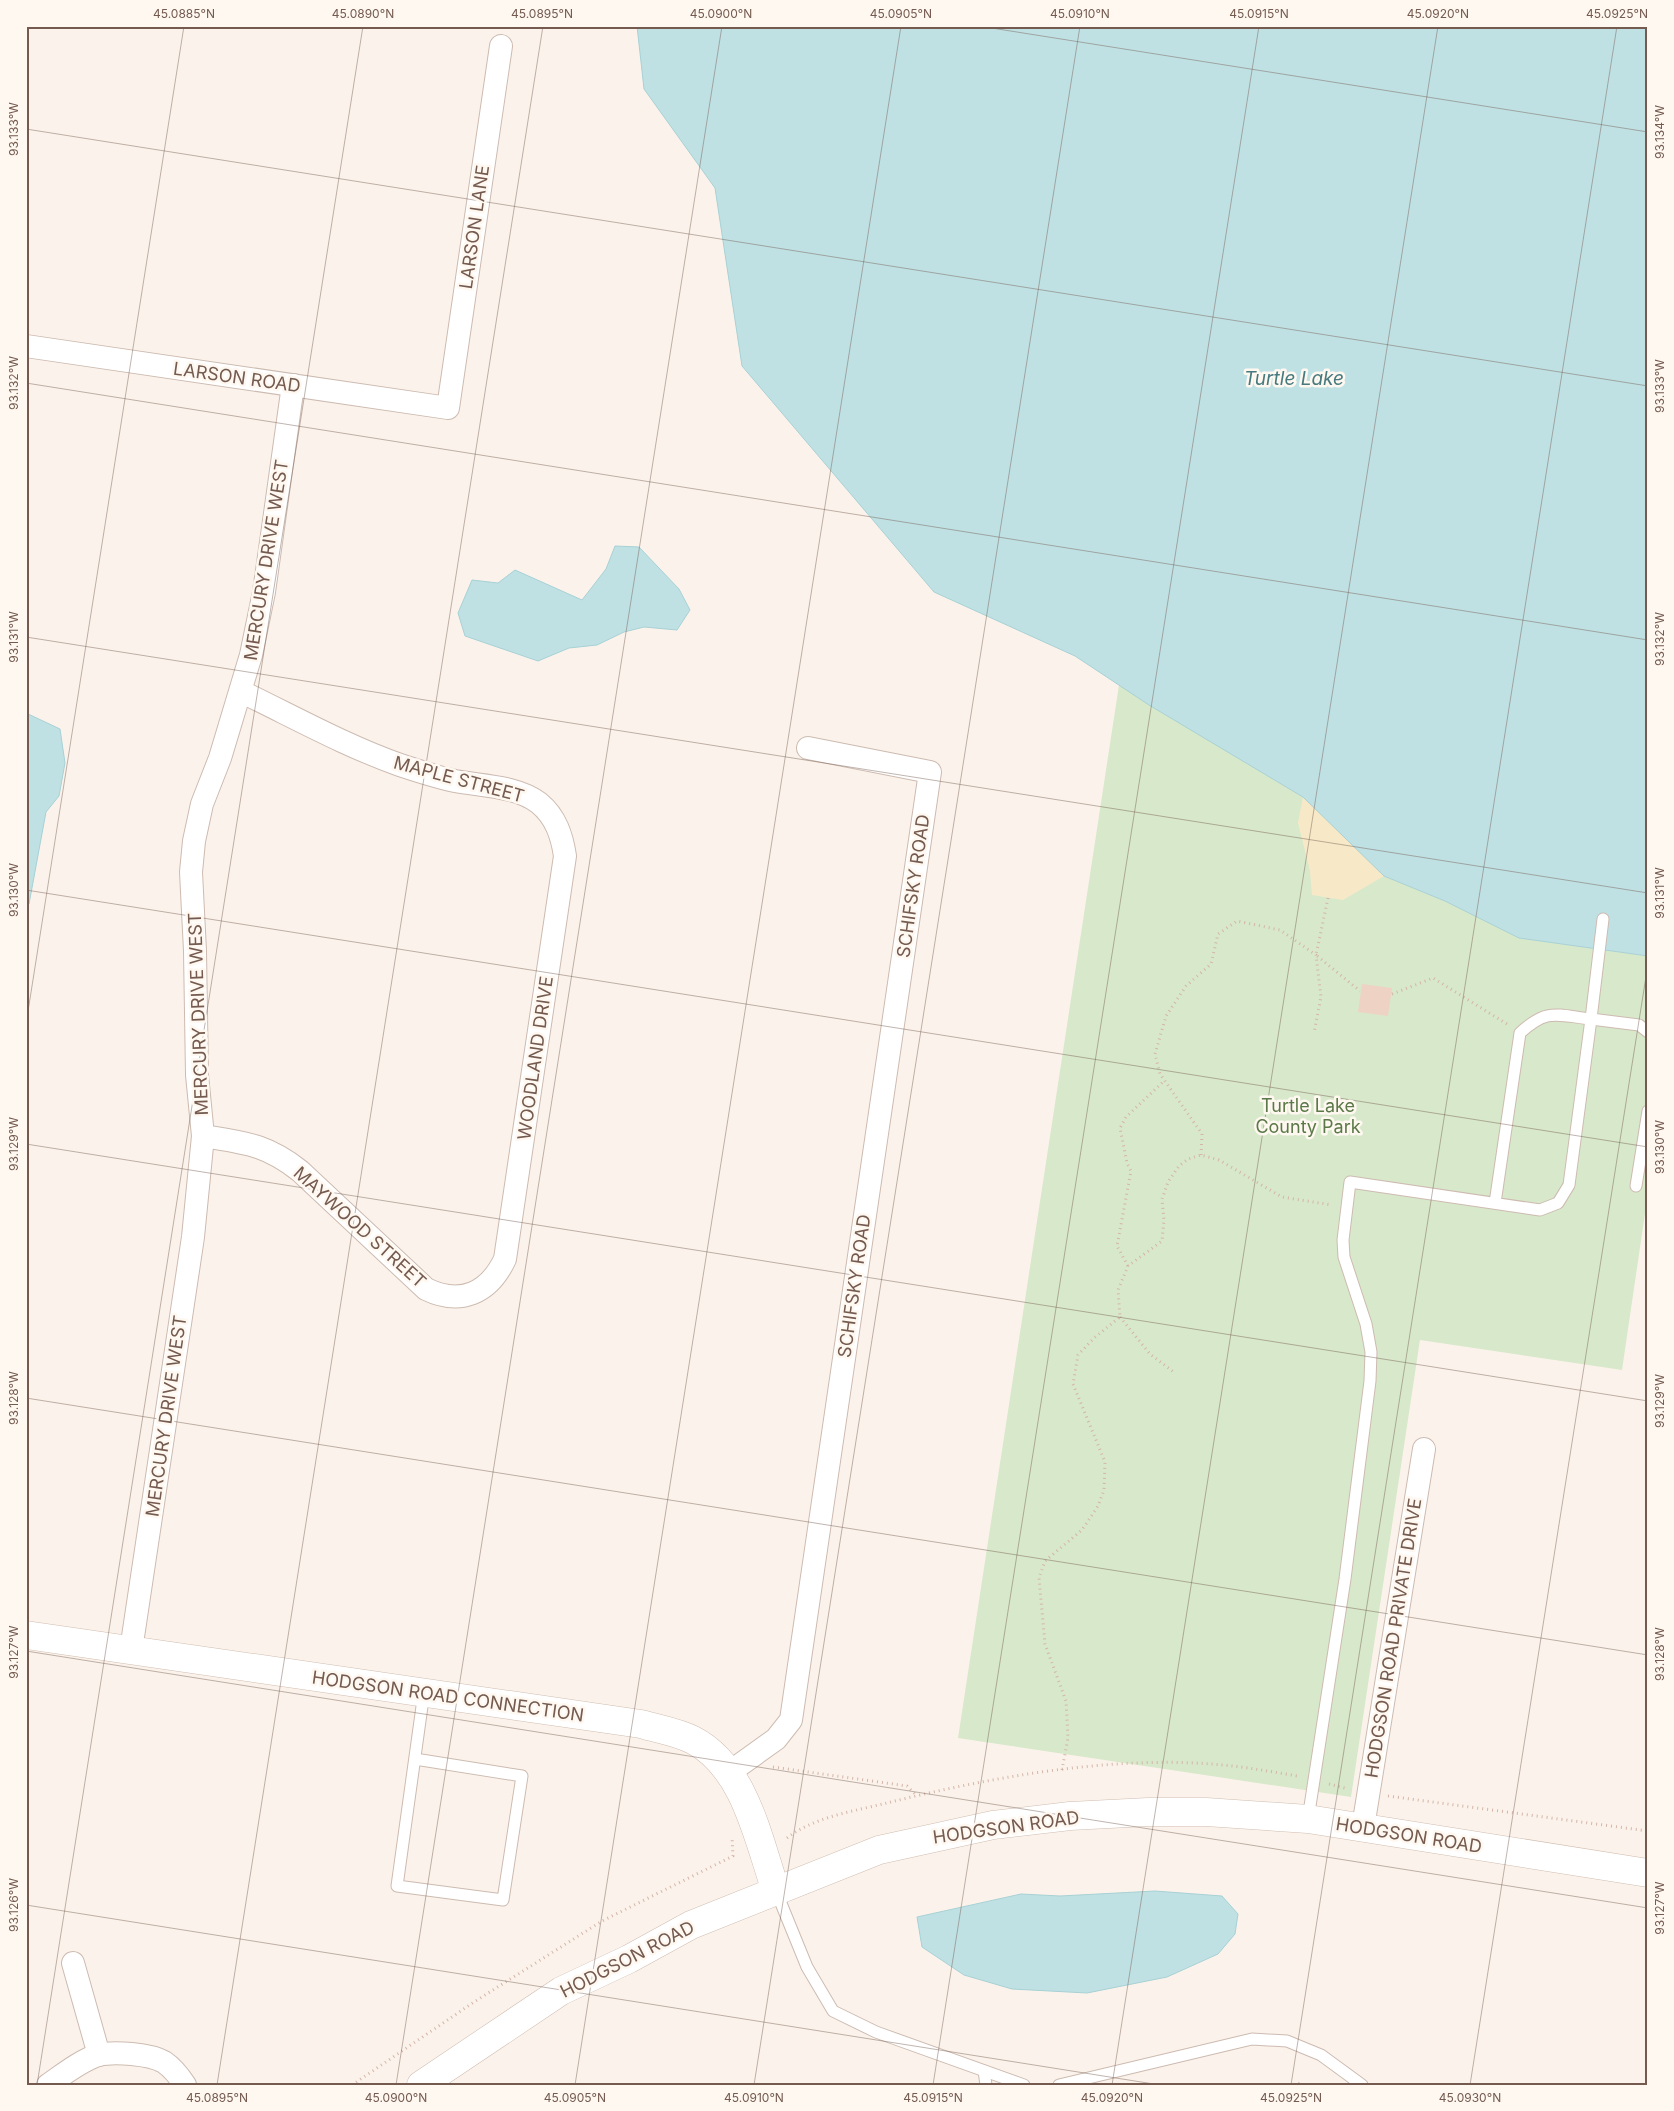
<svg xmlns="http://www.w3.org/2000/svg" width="1674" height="2111" font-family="Inter,sans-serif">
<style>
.green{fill:#d8e8ca}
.sand{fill:#f7e9c8}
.water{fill:#c0e1e4;stroke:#a7d1d5}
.building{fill:#eed2c4}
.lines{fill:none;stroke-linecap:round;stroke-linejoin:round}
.lane-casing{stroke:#cdbbb1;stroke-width:13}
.street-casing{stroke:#cdbbb1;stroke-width:24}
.secondary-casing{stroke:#d1bdb1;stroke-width:29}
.path{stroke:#d4b5a7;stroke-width:3;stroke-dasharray:1 4;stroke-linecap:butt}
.lane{stroke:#fff;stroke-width:11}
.street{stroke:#fff;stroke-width:22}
.secondary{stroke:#fff;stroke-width:28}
.ticks{fill:none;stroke:#745a4f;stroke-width:1;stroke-opacity:0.45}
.labels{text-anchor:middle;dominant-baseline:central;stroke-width:5;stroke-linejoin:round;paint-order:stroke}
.street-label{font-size:18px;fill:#745a4f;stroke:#fef8f1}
.park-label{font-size:18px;fill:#5b7948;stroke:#fef8f1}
.water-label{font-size:19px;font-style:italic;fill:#477a7f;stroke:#fef8f1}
.neatline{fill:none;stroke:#745a4f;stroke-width:2}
.ticks-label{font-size:12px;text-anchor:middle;fill:#745a4f}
</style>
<rect width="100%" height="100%" fill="#fbf3eb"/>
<polygon class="green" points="1119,685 1303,797 1384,876 1445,901 1519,938 1648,956 1648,1193 1622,1370 1420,1340 1351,1797 958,1738"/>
<polygon class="sand" points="1303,797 1384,876 1343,900 1312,895 1310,871 1298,823"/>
<g class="water">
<polygon points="637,26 1648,26 1648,956 1519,938 1445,901 1384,876 1303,797 1149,705 1075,656 934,592 742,366 715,188 644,89"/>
<polygon points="615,546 639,547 679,589 690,610 677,630 644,627 624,632 597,645 569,648 538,661 465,636 458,613 472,580 498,583 515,570 582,600 606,569"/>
<polygon points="26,713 60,729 65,763 59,796 46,812 29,904 26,907"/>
<polygon points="1155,1891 1222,1896 1238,1914 1235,1934 1218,1954 1167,1977 1087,1993 1012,1989 964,1975 922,1947 917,1917 1021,1894 1060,1896"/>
</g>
<polygon class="building" points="1362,984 1392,988 1388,1016 1358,1012"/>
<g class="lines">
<defs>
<g id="lane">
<polyline points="1603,919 1591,1019 1639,1025 1648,1032"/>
<polyline points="1636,1186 1648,1111"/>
<polyline points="415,1759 522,1776 503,1900 397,1886 424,1692"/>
<path d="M1308,1819L1345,1579L1370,1381L1371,1352L1366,1324L1344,1257L1343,1240L1350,1182L1540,1210L1558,1203L1569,1185L1591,1019C1556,1015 1547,1008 1520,1033L1495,1203"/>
<polyline points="776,1891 807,1967 833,2011 876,2032 1024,2085"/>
<polyline points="984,2071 986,2085"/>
<polyline points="1059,2085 1252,2039 1287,2041 1321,2055 1362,2085"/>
</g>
<g id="street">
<polyline points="26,346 448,408 501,46"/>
<path d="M203,1136C245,1143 266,1144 300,1171L426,1289C461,1306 489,1293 505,1259L565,856C562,836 556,817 539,803C517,786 482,786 455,781C437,777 418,771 400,765C346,746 294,717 242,692"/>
<polyline points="131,1650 193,1237 203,1136 197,1075 195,951 191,872 194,841 202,804 220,758 251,655 264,592 293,385"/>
<polyline points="730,1772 776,1739 791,1720 930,772 808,748"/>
<polyline points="1363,1827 1424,1449"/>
<polyline points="73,1963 99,2055"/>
<path d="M48,2085C64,2074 80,2061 98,2055C114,2051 150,2054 164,2062C173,2068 179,2076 185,2085"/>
</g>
<g id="secondary">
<path d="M26,1635L641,1724C658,1729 677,1732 693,1740C745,1767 758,1839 776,1891"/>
<polyline points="421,2085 561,1991 629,1959 691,1925 879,1850 993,1825 1070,1816 1148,1812 1206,1812 1308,1819 1648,1873"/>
</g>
</defs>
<use href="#lane" class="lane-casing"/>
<use href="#street" class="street-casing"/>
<use href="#secondary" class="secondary-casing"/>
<g class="path">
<polyline points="1328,898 1316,955 1360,991"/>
<polyline points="1392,994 1433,978 1507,1024"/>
<polyline points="1201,1155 1202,1134 1160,1074 1155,1054 1166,1016 1186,986 1211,964 1218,934 1237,921 1280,930 1316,955 1321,997 1314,1033"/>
<polyline points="1128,1266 1117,1246 1131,1171 1127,1163 1120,1128 1126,1117 1165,1080"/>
<polyline points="1120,1317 1150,1354 1175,1373"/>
<polyline points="773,1767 907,1786 917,1796"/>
<polyline points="1062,1770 1068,1738 1066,1701 1045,1644 1039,1578 1045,1561 1082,1530 1098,1506 1104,1490 1105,1462 1073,1384 1078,1355 1094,1338 1120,1317 1118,1290 1128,1266 1162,1241 1164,1220 1162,1199 1168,1182 1179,1166 1188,1159 1201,1155 1219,1160 1282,1197 1332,1205"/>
<polyline points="1329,1784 1348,1789"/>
<polyline points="1388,1796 1648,1831"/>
<path d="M787,1838C814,1817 854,1811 887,1803C987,1778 1107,1756 1211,1764C1240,1766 1268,1771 1297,1776"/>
<polyline points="1298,2083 1301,2085"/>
<polyline points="352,2085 474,2002 602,1921 733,1856 732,1837"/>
</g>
<use href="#lane" class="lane"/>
<use href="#street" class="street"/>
<use href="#secondary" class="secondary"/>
</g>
<path class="ticks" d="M979,26L1648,132M26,129L1648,386M26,383L1648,640M26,637L1648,893M26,890L1648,1147M26,1024L184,26M26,1144L1648,1401M26,1398L1648,1655M26,1651L1648,1908M26,1905L1160,2085M37,2085L363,26M217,2085L543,26M396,2085L722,26M575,2085L901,26M754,2085L1080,26M933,2085L1259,26M1112,2085L1438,26M1291,2085L1617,26M1470,2085L1648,964"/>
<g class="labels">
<g class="street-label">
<text transform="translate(474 227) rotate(-82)">LARSON LANE</text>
<text transform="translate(237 377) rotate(8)">LARSON ROAD</text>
<text transform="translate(266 560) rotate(-81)">MERCURY DRIVE WEST</text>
<text transform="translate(459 779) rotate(15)">MAPLE STREET</text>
<text transform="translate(913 886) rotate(-82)">SCHIFSKY ROAD</text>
<text transform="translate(198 1014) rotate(-92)">MERCURY DRIVE WEST</text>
<text transform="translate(535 1058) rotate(-82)">WOODLAND DRIVE</text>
<text transform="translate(360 1227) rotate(42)">MAYWOOD STREET</text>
<text transform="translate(854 1286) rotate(-82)">SCHIFSKY ROAD</text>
<text transform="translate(166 1416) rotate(-82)">MERCURY DRIVE WEST</text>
<text transform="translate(1393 1638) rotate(-81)">HODGSON ROAD PRIVATE DRIVE</text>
<text transform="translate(448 1696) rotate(8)">HODGSON ROAD CONNECTION</text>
<text transform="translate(1006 1827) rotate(-8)">HODGSON ROAD</text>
<text transform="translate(1409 1835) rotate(9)">HODGSON ROAD</text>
<text transform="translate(627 1959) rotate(-27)">HODGSON ROAD</text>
</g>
<g class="park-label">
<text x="1308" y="1105">Turtle Lake<tspan x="1308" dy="21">County Park</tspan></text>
</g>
<g class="water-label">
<text x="1294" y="378">Turtle Lake</text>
</g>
</g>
<rect width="1674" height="2111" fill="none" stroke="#fef8f1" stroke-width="55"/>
<rect x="28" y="28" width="1618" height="2056" class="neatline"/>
<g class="ticks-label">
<text x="184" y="18">45.0885°N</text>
<text x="363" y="18">45.0890°N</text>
<text x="542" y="18">45.0895°N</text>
<text x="721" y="18">45.0900°N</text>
<text x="901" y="18">45.0905°N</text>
<text x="1080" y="18">45.0910°N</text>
<text x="1259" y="18">45.0915°N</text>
<text x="1438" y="18">45.0920°N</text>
<text x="1617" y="18">45.0925°N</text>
<text transform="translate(14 129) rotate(-90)" y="4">93.133°W</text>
<text transform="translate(1660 132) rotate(-90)" y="4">93.134°W</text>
<text transform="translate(14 383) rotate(-90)" y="4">93.132°W</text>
<text transform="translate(1660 386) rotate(-90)" y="4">93.133°W</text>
<text transform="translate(14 637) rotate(-90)" y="4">93.131°W</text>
<text transform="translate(1660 639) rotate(-90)" y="4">93.132°W</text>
<text transform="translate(14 890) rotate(-90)" y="4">93.130°W</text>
<text transform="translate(1660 893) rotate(-90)" y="4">93.131°W</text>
<text transform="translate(14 1144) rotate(-90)" y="4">93.129°W</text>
<text transform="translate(1660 1147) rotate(-90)" y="4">93.130°W</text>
<text transform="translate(14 1398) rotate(-90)" y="4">93.128°W</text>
<text transform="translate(1660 1401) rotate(-90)" y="4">93.129°W</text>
<text transform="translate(14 1652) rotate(-90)" y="4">93.127°W</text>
<text transform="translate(1660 1654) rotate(-90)" y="4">93.128°W</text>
<text transform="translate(14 1905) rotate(-90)" y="4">93.126°W</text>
<text transform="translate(1660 1908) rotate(-90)" y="4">93.127°W</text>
<text x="217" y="2102">45.0895°N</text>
<text x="396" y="2102">45.0900°N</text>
<text x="575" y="2102">45.0905°N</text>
<text x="754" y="2102">45.0910°N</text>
<text x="933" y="2102">45.0915°N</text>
<text x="1112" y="2102">45.0920°N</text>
<text x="1291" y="2102">45.0925°N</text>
<text x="1470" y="2102">45.0930°N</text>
</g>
</svg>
